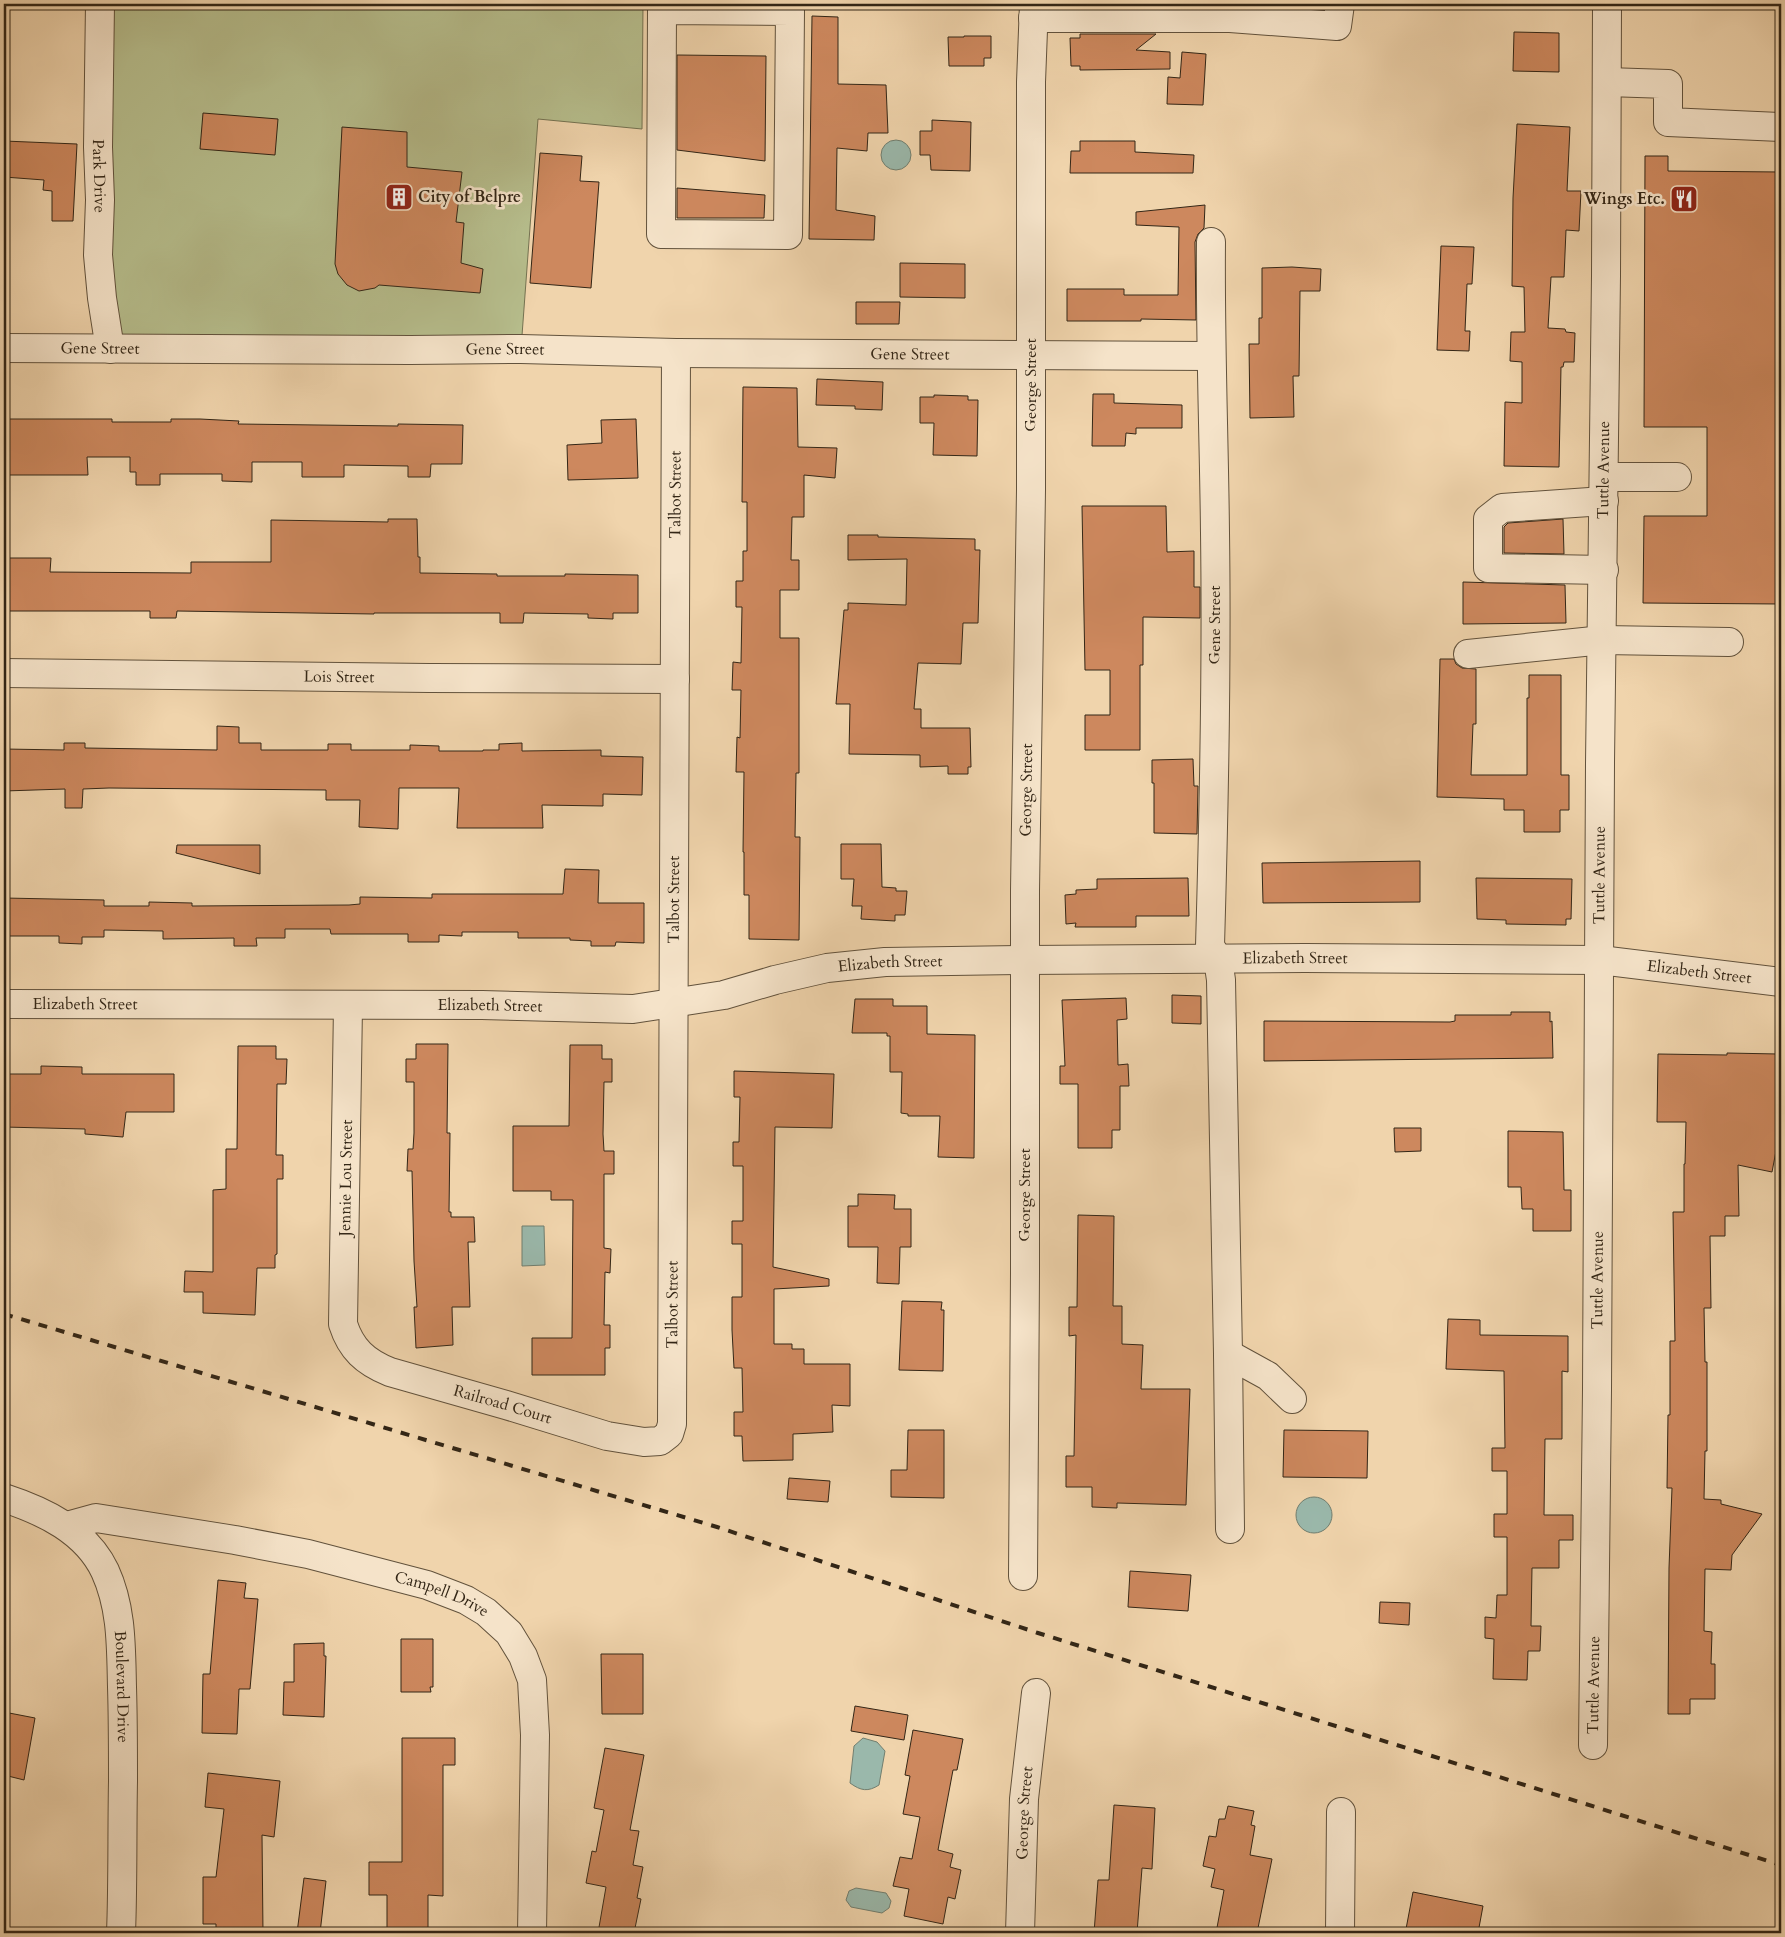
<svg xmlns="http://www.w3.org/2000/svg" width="1785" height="1937" font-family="Cardo,serif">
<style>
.green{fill:#b6bd8c;stroke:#747251}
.water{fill:#9ab8ab;stroke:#717e6f}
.building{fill:#cd885e;stroke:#332616}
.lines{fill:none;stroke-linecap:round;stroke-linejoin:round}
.minor-casing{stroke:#62523c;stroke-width:30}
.minor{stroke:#f5e3c9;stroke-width:28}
.rail{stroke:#332616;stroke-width:4;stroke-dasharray:9 9;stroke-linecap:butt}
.labels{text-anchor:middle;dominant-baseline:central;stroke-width:5;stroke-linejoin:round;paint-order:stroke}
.street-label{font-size:16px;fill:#332616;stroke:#f5e3c9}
.poi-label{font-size:16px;font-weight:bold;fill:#332616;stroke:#f5e3c9;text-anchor:start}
</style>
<rect width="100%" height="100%" fill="#f0d4ac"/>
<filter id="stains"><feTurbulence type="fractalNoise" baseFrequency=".004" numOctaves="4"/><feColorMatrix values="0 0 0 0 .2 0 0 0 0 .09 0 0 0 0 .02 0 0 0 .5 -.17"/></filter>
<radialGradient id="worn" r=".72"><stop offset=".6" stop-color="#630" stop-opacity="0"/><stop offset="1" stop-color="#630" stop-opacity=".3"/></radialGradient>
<polygon class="green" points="100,4 643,4 642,129 538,119 521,349 110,349"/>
<g class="water">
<circle cx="896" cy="155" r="15"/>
<polygon points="522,1226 544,1226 545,1265 522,1266"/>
<circle cx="1314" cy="1515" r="18"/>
<path d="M863,1738L877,1742L885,1751L879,1785C868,1792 861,1791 850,1783L854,1746Z"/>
<polygon points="856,1888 886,1893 891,1901 889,1908 882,1913 851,1907 846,1900 849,1891"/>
</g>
<g class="building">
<polygon points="812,16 838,17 838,84 886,85 888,133 868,133 867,151 837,148 836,210 875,216 874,240 809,239"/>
<polygon points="1514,32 1559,33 1559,72 1513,71"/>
<polygon points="1080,34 1156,34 1136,50 1170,52 1170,69 1080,70 1080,66 1071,66 1070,38 1080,38"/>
<polygon points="964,36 991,36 991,58 984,58 984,66 949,66 948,37 964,37"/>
<polygon points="1182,52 1206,54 1203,105 1167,104 1168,77 1180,78"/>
<polygon points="677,55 766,56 765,161 677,150"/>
<polygon points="203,113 278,119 275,155 200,149"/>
<polygon points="932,120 971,122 970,171 931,170 930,155 920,155 920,131 932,131"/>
<polygon points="1517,124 1570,127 1567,191 1581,191 1579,231 1566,230 1564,277 1551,277 1548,328 1565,329 1566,332 1575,333 1574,362 1564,362 1563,367 1561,367 1559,467 1504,466 1505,402 1522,403 1522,362 1510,361 1511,332 1525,332 1524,287 1512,286 1513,198"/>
<polygon points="342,127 407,132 407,167 462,172 456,222 464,223 461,263 483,269 480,293 379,285 375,288 359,291 347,285 338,274 335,264"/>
<polygon points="4,141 77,144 73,221 52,221 52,191 43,190 44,180 4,177"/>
<polygon points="1080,141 1135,141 1135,152 1194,155 1193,173 1070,173 1071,151 1080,151"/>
<polygon points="540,153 582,156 580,181 599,182 591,288 530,283"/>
<polygon points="1645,156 1668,156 1668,171 1781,172 1781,604 1643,603 1644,516 1707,516 1707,427 1644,427"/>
<polygon points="677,188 765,195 764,218 677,218"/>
<polygon points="1205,205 1204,228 1198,234 1195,242 1196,320 1141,319 1141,321 1067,321 1067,289 1124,289 1124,295 1178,295 1179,227 1136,225 1136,212"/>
<polygon points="1441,246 1474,247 1472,284 1467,284 1465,331 1470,331 1469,351 1437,350"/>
<polygon points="900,263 965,264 965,298 900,297"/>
<polygon points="1292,267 1321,269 1320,291 1300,291 1299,376 1293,376 1294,417 1250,418 1249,344 1259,344 1259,318 1262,318 1262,268"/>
<polygon points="856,302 900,302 899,324 856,324"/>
<polygon points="817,379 883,382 882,410 855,409 855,406 816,405"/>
<polygon points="743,387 797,388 798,447 837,448 835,478 804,475 804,517 792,517 791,560 799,560 799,590 780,590 780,638 799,638 799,773 796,773 795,837 800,837 799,940 749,939 749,895 744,895 744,852 743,852 744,772 736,772 737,737 740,738 741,690 732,690 733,662 741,663 742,607 736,607 736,581 743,581 743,551 747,551 747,502 742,502"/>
<polygon points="1093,394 1114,394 1114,403 1182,405 1182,428 1136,428 1136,434 1126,433 1125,446 1092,446"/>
<polygon points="934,395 968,396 968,400 978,400 977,456 933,455 934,423 920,423 920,397 934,397"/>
<polygon points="4,419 112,419 112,422 171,422 171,419 200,419 239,421 238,424 398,426 398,424 463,425 462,464 431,464 430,477 408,477 408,466 344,465 344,477 302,477 302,462 252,462 252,482 222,481 222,474 160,474 160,485 136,485 136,472 130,472 130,457 87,457 88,475 4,475"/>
<polygon points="636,419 638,478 568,480 567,445 602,443 601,420"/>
<polygon points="1082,506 1166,506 1167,552 1194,551 1194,587 1200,587 1200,618 1143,617 1143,665 1140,665 1140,750 1085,750 1085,715 1110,715 1110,670 1085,670"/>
<polygon points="388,519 417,519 418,557 420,557 420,573 497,574 497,576 565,576 565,574 638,575 638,613 613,613 613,619 588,618 588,614 524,613 523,623 500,623 500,613 374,613 374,614 177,611 176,618 150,618 150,611 4,611 4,558 51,558 50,572 191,573 191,562 271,562 271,520 388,522"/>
<polygon points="1563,519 1564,554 1504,553 1504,527 1508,523"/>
<polygon points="848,535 878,535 878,537 975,539 975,550 980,550 978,623 963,623 961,664 918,663 914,709 921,709 921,728 970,728 971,767 968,767 968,774 948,774 948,766 920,767 920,755 849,754 850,704 836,704 844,610 848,610 848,603 906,605 907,559 848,560"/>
<polygon points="1463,582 1565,585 1566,623 1463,624"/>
<polygon points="1440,659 1454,659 1456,664 1462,668 1476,669 1476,724 1473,724 1471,775 1527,775 1527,698 1529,698 1529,675 1561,675 1561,775 1569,775 1569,810 1560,810 1560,832 1524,832 1524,810 1504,810 1504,799 1437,797"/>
<polygon points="217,726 239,727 239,743 261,743 261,750 328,750 328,744 351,744 351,750 410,750 410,745 439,746 439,751 483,751 483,750 499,750 499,744 522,743 522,751 601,750 601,756 643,757 642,795 603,794 603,806 542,805 543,828 457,828 459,788 399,788 398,829 359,827 360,800 326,800 326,790 109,788 83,789 82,808 65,808 65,789 4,791 4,749 64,750 64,743 85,743 85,748 217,750"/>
<polygon points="1193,759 1194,786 1198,786 1197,834 1154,833 1154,783 1152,783 1152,760"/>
<polygon points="841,844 881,844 882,887 896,888 896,891 907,891 905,915 895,915 895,921 861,919 862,906 852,906 854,879 841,879"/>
<polygon points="177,845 260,845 260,874 176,853"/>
<polygon points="1420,861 1420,902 1263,903 1262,863"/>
<polygon points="565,869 599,870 598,903 644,903 644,943 616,942 615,946 591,946 591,941 570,940 570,938 518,938 518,932 462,932 462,936 439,935 439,942 408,942 408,934 331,934 330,929 285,929 285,938 256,938 257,946 234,946 234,938 163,939 163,931 104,930 104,937 82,937 82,944 59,943 59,936 4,936 4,898 104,900 104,906 149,906 149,902 192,903 192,906 349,905 360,904 360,897 432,898 432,894 563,894"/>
<polygon points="1188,878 1189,916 1136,916 1136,927 1075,927 1076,923 1066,924 1065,895 1076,894 1076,890 1097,889 1097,879"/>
<polygon points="1476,878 1572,879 1571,919 1566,919 1566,925 1506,924 1506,920 1477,919"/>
<polygon points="1172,995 1201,996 1201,1024 1172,1023"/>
<polygon points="1126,998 1127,1019 1117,1020 1118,1065 1128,1064 1129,1086 1120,1086 1120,1130 1112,1130 1112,1148 1078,1148 1078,1084 1060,1084 1060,1066 1065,1066 1062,1000"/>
<polygon points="855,999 893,999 893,1006 927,1006 927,1034 975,1035 974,1158 938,1157 940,1116 908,1116 908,1114 901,1113 902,1072 890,1072 890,1036 887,1036 887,1033 852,1033"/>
<polygon points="1511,1012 1550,1012 1550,1022 1552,1021 1553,1058 1264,1061 1264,1021 1450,1022 1455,1021 1455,1015 1511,1015"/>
<polygon points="416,1044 448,1044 447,1133 450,1133 449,1212 451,1212 451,1217 474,1217 475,1242 468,1242 470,1307 452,1307 453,1345 416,1348 414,1307 417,1307 414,1261 412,1171 407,1171 408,1149 413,1149 414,1133 414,1082 406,1082 406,1059 416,1059"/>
<polygon points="570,1045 602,1045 602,1059 612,1059 612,1082 604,1082 603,1134 604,1151 614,1151 614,1174 604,1174 604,1248 611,1249 610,1273 605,1272 604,1325 610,1325 610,1348 605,1348 605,1375 532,1375 532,1338 572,1338 573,1200 551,1200 551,1191 513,1191 513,1126 569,1126"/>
<polygon points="238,1046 276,1046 276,1059 287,1059 286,1084 277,1084 276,1155 283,1155 283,1179 277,1179 277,1254 275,1255 275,1268 257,1268 255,1315 203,1313 203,1292 184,1292 185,1271 213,1272 213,1190 226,1189 226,1149 237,1149"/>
<polygon points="1727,1053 1778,1054 1776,1151 1772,1172 1738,1165 1739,1216 1725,1216 1725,1236 1710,1236 1711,1308 1704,1308 1705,1362 1707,1362 1707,1451 1705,1451 1704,1499 1721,1500 1721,1504 1762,1514 1732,1555 1731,1570 1705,1569 1704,1631 1712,1632 1711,1664 1715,1664 1715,1699 1690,1699 1690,1714 1668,1714 1669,1568 1672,1488 1667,1488 1668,1415 1670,1415 1670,1341 1675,1341 1673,1212 1684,1212 1684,1164 1685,1164 1686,1122 1657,1122 1658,1054 1727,1055"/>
<polygon points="41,1066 82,1067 82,1074 174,1074 174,1112 126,1112 123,1137 85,1134 85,1129 4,1127 4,1074 41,1074"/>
<polygon points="734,1071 834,1074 832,1128 775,1127 773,1267 829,1279 829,1286 774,1289 774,1344 792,1344 792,1349 804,1349 804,1364 850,1364 850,1406 832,1405 833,1432 793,1434 793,1460 743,1461 742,1436 734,1436 734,1412 743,1412 742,1368 734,1368 732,1330 732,1297 742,1297 742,1244 732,1244 732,1221 743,1221 743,1166 733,1166 733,1142 739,1142 740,1097 734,1097"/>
<polygon points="1394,1128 1421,1128 1421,1151 1395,1152"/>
<polygon points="1508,1131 1563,1132 1564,1190 1571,1190 1571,1231 1533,1231 1533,1209 1522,1209 1521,1187 1508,1187"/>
<polygon points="858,1194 895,1195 894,1209 911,1209 911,1247 900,1247 899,1284 877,1283 878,1247 848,1247 848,1206 858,1206"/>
<polygon points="1078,1215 1114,1216 1113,1306 1122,1306 1122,1344 1143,1345 1141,1389 1190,1389 1186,1505 1117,1503 1117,1508 1092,1507 1092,1487 1066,1487 1066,1456 1074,1456 1076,1335 1069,1336 1069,1307 1077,1307"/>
<polygon points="902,1301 942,1302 941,1310 944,1310 943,1371 899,1370"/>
<polygon points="1448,1319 1480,1320 1480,1335 1568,1336 1568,1372 1562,1371 1562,1439 1545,1439 1544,1515 1573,1515 1573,1540 1559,1540 1559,1568 1532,1568 1531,1626 1541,1626 1540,1651 1528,1651 1527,1680 1493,1679 1494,1639 1485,1638 1485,1617 1496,1618 1497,1595 1507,1595 1507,1537 1494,1537 1494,1514 1507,1514 1507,1471 1492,1471 1492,1448 1505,1448 1504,1371 1446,1369"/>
<polygon points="908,1430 944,1430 944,1498 891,1497 891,1470 907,1470"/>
<polygon points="1284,1430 1368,1431 1367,1478 1283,1477"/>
<polygon points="789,1478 830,1481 828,1502 787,1499"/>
<polygon points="1130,1571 1191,1575 1188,1611 1128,1607"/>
<polygon points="218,1580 246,1583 244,1598 258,1599 250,1689 239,1689 237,1734 202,1733 203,1674 210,1674"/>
<polygon points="1380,1602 1410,1603 1409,1625 1379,1623"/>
<polygon points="401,1639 433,1639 433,1687 430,1687 431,1692 401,1692"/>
<polygon points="324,1643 324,1656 326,1656 324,1717 283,1715 284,1682 294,1682 294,1644"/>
<polygon points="601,1654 643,1654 643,1714 602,1714"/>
<polygon points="855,1706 908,1715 904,1740 851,1731"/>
<polygon points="4,1712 35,1718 24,1780 4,1775"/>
<polygon points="913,1730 963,1739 957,1770 953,1770 938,1850 953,1854 950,1867 961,1870 955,1899 948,1897 943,1924 904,1916 909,1889 893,1886 900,1857 912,1859 920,1817 903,1814 910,1776 905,1775"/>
<polygon points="402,1738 455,1738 455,1765 443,1765 443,1896 428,1895 428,1933 387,1933 387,1895 369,1895 369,1862 402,1862"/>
<polygon points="605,1748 644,1755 630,1830 639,1831 633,1865 643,1867 637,1898 641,1899 634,1933 598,1933 606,1887 586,1883 592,1851 596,1852 604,1810 594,1808"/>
<polygon points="208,1773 280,1781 274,1837 262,1835 263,1933 216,1933 216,1924 203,1924 203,1877 216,1877 224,1809 205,1807"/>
<polygon points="1114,1805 1155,1808 1152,1869 1142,1868 1137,1933 1094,1933 1098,1880 1109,1880"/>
<polygon points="1228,1806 1254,1811 1251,1825 1255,1826 1250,1855 1272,1859 1257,1933 1216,1933 1224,1890 1211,1887 1215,1869 1203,1866 1209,1836 1216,1837 1219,1819 1225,1819"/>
<polygon points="304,1878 326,1881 320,1933 297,1933"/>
<polygon points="1413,1892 1483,1906 1478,1933 1426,1933 1406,1929"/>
</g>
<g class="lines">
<defs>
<g id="minor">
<path id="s1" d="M100,4L98,147L100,200L98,255L102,298L110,349"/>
<polygon points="662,10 790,11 788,235 661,234"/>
<polyline points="1033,18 1230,18 1337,26 1340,4"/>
<polyline points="1607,82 1668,84 1668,122 1781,127"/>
<path d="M1211,242C1210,339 1214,436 1215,533C1217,670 1214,808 1210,946L1218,959L1221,980L1228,1354L1230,1529"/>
<path id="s2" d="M4,348L410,350L521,349L676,353L1210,356"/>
<polyline points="1604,477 1677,477"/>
<polyline points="1604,570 1488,568 1488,519 1502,508 1604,501"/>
<polyline points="1468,654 1603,640 1729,642"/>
<path id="s3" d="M4,673L429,678L675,679"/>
<path id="s4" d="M4,1004L482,1005L633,1009L724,995L775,980L827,968L885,962L1026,960L1305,958L1600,960L1781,982"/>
<path id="s5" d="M348,1006L343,1324C351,1349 365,1362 390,1372L506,1405L607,1436L644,1442L660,1441L669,1434L672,1424L676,353"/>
<polyline points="1228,1354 1268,1376 1292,1399"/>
<path id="s6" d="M4,1498C44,1511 86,1531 105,1571C122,1608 121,1647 122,1687C123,1718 123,1750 123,1781C122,1832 123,1883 121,1933"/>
<path id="s7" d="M67,1526L96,1518L235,1540L308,1554L427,1585L466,1600L486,1612L509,1633L523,1656L532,1680L535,1735L532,1933"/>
<path id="s8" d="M1023,1576L1025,1273V891L1031,490V82L1034,4"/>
<path id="s9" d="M1593,1745L1597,1390L1600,763L1606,276L1607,4"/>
<path id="s10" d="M1020,1933L1024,1799L1036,1693"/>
<polyline points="1340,1933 1341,1812"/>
</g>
</defs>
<use href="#minor" class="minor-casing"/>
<use href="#minor" class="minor"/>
<polyline class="rail" points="4,1314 717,1527 1038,1633 1781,1865"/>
</g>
<defs>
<symbol id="building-square" viewBox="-11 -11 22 22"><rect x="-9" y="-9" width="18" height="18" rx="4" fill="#8f2418" stroke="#f5e3c9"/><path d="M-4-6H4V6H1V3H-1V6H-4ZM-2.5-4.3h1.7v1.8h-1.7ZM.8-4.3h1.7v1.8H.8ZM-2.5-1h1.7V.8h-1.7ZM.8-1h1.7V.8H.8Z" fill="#fff"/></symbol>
<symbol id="restaurant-square" viewBox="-11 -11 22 22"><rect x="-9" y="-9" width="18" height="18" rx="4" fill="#8f2418" stroke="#f5e3c9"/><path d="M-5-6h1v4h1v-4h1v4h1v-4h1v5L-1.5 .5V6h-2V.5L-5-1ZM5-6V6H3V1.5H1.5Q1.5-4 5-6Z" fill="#fff"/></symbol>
</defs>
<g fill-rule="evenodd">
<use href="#building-square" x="383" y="181" width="32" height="32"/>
<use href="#restaurant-square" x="1668" y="183" width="32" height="32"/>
</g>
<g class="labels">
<g class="street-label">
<text stroke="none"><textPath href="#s1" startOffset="172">Park Drive</textPath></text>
<text stroke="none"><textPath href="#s2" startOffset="96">Gene Street</textPath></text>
<text stroke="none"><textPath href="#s2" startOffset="501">Gene Street</textPath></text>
<text stroke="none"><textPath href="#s2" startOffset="906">Gene Street</textPath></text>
<text transform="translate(1031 385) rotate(-90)">George Street</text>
<text stroke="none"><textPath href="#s9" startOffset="1275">Tuttle Avenue</textPath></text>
<text stroke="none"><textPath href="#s5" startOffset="1619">Talbot Street</textPath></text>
<text transform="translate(1215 625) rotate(-90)">Gene Street</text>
<text stroke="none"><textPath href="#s3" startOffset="335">Lois Street</textPath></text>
<text stroke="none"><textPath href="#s8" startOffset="786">George Street</textPath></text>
<text stroke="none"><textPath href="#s9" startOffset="870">Tuttle Avenue</textPath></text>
<text stroke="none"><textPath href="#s5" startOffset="1214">Talbot Street</textPath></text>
<text stroke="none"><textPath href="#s4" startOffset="1296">Elizabeth Street</textPath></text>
<text stroke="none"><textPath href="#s4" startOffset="891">Elizabeth Street</textPath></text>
<text stroke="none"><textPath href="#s4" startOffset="1701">Elizabeth Street</textPath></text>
<text stroke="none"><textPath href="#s4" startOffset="81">Elizabeth Street</textPath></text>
<text stroke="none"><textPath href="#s4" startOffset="486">Elizabeth Street</textPath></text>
<text transform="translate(346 1178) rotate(-89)">Jennie Lou Street</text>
<text transform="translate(1025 1195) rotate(-90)">George Street</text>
<text stroke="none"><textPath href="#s9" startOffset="465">Tuttle Avenue</textPath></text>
<text stroke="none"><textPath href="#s5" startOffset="809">Talbot Street</textPath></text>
<text stroke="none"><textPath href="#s5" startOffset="505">Railroad Court</textPath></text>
<text stroke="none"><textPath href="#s7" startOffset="385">Campell Drive</textPath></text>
<text stroke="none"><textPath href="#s9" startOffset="60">Tuttle Avenue</textPath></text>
<text stroke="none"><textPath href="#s6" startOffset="246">Boulevard Drive</textPath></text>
<text stroke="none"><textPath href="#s10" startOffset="120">George Street</textPath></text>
</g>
<g class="poi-label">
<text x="418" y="197">City of Belpre</text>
<text x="1665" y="199" text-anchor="end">Wings Etc.</text>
</g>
</g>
<rect width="1785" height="1937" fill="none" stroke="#f0d4ac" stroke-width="20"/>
<rect x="5" y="5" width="1775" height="1927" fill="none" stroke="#332616" stroke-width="2.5"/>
<rect x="10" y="10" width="1765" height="1917" fill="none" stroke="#332616"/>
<rect width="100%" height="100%" filter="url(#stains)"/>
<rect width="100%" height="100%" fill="url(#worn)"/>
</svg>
